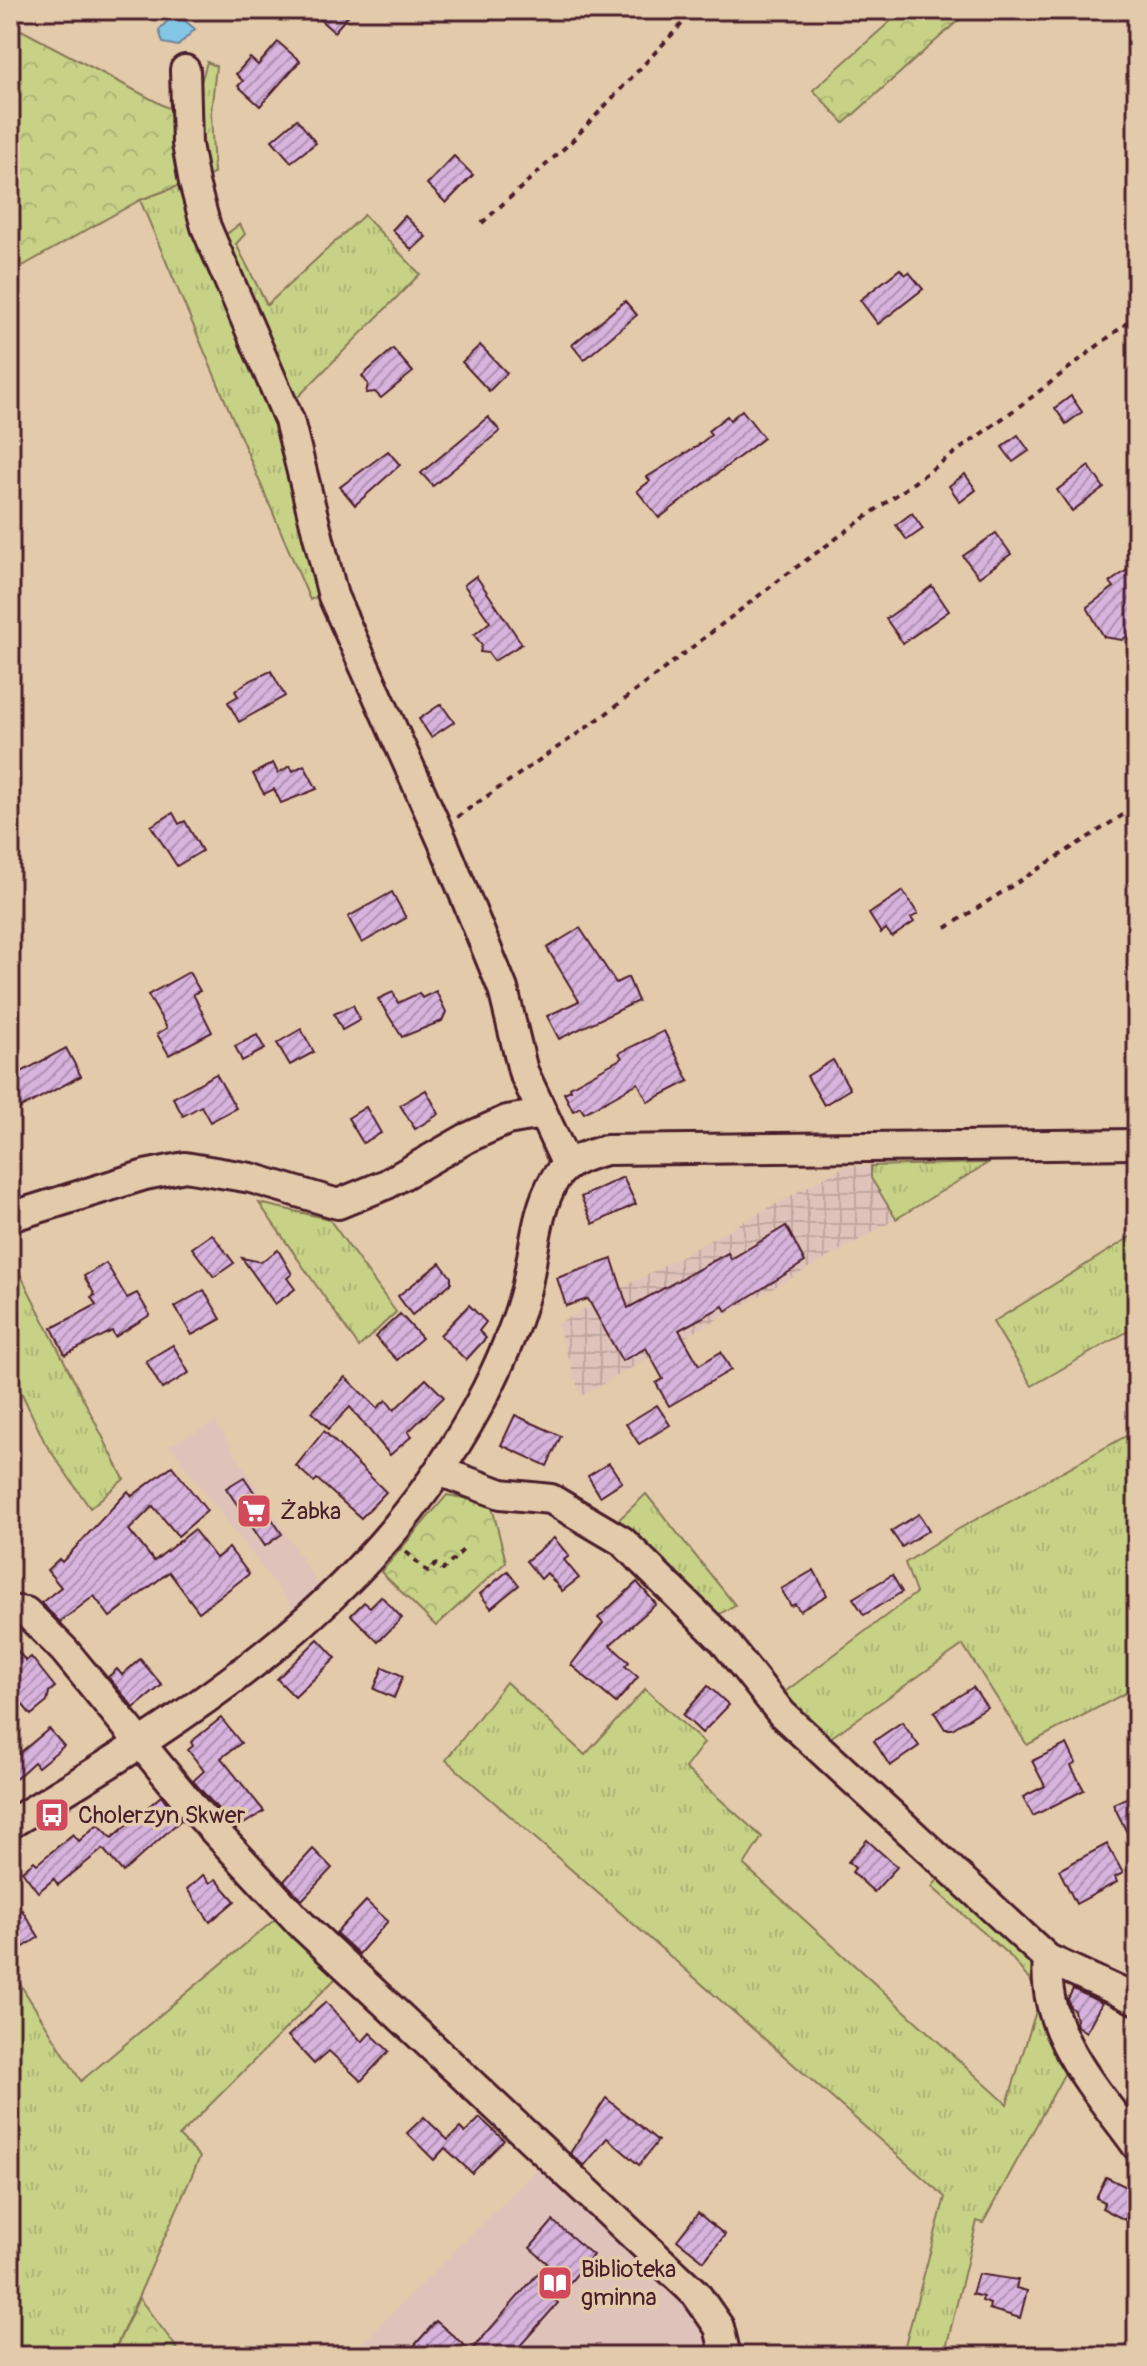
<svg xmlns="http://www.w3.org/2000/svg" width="1147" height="2366" font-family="Pangolin,sans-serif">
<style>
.built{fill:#dfc3ba}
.industrial{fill:url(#industrial-grid)}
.grass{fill:url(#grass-tufts);stroke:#887858;stroke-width:2}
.forest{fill:url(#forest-crowns);stroke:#887858;stroke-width:2}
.water{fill:#84c6e5;stroke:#6d839b;stroke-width:2}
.building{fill:url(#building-hatch);stroke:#4a1f2b;stroke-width:2}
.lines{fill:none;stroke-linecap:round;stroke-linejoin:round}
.minor-casing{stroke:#4a1f2b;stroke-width:34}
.path{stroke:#4a1f2b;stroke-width:4;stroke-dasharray:6 6;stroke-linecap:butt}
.minor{stroke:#e3caab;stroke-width:28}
.labels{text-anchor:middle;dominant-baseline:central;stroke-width:7;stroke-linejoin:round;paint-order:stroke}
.poi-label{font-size:24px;fill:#4a1f2b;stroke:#e3caab;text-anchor:start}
</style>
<defs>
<pattern id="industrial-grid" width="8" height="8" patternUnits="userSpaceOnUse" patternTransform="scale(2)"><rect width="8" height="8" fill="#dfc3ba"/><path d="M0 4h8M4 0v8" fill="none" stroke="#c1a7a0"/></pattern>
<pattern id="grass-tufts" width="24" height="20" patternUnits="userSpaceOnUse" patternTransform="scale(2)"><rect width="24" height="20" fill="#c7d286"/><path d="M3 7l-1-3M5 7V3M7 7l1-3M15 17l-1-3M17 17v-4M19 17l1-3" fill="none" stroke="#acb474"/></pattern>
<pattern id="forest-crowns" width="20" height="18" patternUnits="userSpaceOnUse" patternTransform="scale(2)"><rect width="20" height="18" fill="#c7d286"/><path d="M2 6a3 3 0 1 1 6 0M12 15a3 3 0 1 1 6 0" fill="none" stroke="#acb474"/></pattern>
<pattern id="building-hatch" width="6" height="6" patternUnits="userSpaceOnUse" patternTransform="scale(2)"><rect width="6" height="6" fill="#d7b3dd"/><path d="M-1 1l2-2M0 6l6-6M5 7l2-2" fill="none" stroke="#b091b3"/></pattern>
</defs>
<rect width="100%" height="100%" fill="#e3caab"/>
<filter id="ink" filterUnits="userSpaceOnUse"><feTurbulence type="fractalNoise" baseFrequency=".0125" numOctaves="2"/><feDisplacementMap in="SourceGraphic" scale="16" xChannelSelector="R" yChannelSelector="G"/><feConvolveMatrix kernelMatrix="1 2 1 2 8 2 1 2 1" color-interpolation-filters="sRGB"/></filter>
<g filter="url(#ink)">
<g class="built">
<polygon points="215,1422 319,1586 294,1609 169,1445"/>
<polygon points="542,2164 696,2304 716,2356 349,2356"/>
</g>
<polygon class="industrial" points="845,1166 871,1166 871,1178 896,1219 581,1396 557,1324"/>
<g class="grass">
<polygon points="207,62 216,66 211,113 214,173 203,181 197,96"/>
<polygon points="186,183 283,434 328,592 310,600 140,200"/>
<polygon points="364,215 420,274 291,404 221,238 240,224 245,234 236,244 267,305"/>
<polygon points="988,1163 896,1219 871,1178 871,1166"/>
<polygon points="259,1203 329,1219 396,1312 359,1347"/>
<polygon points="1137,1233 1137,1326 1032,1386 993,1322"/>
<polygon points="10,1254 124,1479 90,1508 45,1443 10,1368"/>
<polygon points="1137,1430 1137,1687 1027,1745 963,1645 823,1743 778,1697 916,1593 905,1563 955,1531"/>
<polygon points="646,1494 735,1605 716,1616 612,1526"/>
<polygon points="506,1682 585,1755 645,1689 704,1743 685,1768 762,1837 744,1865 1007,2104 1041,1995 1011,1957 932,1887 939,1878 1035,1964 1067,2069 983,2223 977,2221 944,2356 902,2356 945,2197 446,1760"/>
<polygon points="279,1916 341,1973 179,2136 200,2157 112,2356 10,2356 10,1968 81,2081"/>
</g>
<g class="forest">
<polygon points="903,10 970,10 844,123 813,90"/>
<polygon points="10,24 170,109 186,183 140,200 10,273"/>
<polygon points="447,1495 491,1503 506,1562 436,1626 381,1572"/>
<polygon points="139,2298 183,2356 112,2356"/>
</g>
<polygon class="water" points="171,17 184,20 195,29 178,46 163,43 159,30"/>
<g class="building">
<polygon points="309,10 353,10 334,32"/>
<polygon points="278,42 300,61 260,106 238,86 243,81 236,74 250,58 258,65"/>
<polygon points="297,119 316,143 291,162 272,140"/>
<polygon points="454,156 473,175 446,203 427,184"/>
<polygon points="405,216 426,237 412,250 392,230"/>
<polygon points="900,269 905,275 909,272 923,289 878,324 860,300"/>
<polygon points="625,301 637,315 584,360 572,345"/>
<polygon points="480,345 507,373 489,391 462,362"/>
<polygon points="393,349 413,372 381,398 375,392 366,393 368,384 362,376"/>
<polygon points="1071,396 1082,412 1066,424 1055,408"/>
<polygon points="742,410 764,438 659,518 637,491 650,481 647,477 697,446 711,435 708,431 727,416 730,420"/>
<polygon points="488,417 500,431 433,486 421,473"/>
<polygon points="1018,435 1029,451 1013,462 1002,447"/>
<polygon points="388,451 400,465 355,505 340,487"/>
<polygon points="1089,466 1104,488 1072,511 1057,490"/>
<polygon points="965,474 976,490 960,502 949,486"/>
<polygon points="912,513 923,529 907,540 896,525"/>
<polygon points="996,533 1011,554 979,577 963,556"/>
<polygon points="1130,568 1137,577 1137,629 1122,640 1104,637 1087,607 1114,587 1110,582"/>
<polygon points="476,576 522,644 494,661 488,653 480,652 482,645 474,635 490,622 464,585"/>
<polygon points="932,586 949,611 903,643 886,619"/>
<polygon points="271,671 285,696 239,722 228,702 238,696 235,691 247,682"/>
<polygon points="441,704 454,722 431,737 419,719"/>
<polygon points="273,763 278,773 290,766 293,771 304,765 317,789 281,803 274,789 264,794 253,774"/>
<polygon points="173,813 179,824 185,821 202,851 177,866 151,826"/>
<polygon points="903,891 918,914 911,918 914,922 892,937 886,929 881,933 869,914"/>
<polygon points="392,892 406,918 362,943 348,917"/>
<polygon points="580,928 616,983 628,977 638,1001 559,1039 547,1016 579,1001 547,948"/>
<polygon points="189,972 200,991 193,994 212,1032 169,1055 157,1034 167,1028 148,995"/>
<polygon points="436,991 446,1012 442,1021 402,1037 378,999 393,992 398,1003 419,993 422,998"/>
<polygon points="353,1005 360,1020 342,1030 334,1014"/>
<polygon points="301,1029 314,1052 290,1065 277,1043"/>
<polygon points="664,1031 689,1081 648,1102 638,1083 584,1113 580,1107 573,1111 564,1093 571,1090 570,1087 622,1058 619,1053"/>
<polygon points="257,1035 265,1049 242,1061 235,1046"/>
<polygon points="66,1048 81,1076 17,1110 10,1096 10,1078"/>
<polygon points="833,1060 850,1089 824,1105 807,1076"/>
<polygon points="216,1074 236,1108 210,1122 201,1106 183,1116 173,1098"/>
<polygon points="426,1090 439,1114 415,1129 400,1105"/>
<polygon points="366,1107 381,1133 363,1143 348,1118"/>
<polygon points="623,1177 636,1204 593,1224 581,1197"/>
<polygon points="786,1226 805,1262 726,1311 723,1306 679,1330 699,1365 721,1352 731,1370 669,1406 656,1383 663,1379 646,1348 622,1361 588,1299 566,1306 557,1278 612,1259 628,1308 728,1253 731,1259"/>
<polygon points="212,1234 234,1263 214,1277 192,1248"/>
<polygon points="278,1250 292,1274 287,1278 295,1289 275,1304 242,1258 261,1262"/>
<polygon points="106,1263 127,1298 137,1293 150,1315 115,1337 112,1331 65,1355 52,1328 96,1305 91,1297 95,1295 84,1276"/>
<polygon points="440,1263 451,1277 451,1283 412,1315 398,1296"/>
<polygon points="204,1290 221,1319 192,1335 175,1307"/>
<polygon points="469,1305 486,1322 479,1331 486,1338 466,1360 440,1335"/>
<polygon points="400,1314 422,1338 397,1360 375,1337"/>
<polygon points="173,1345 189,1373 162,1389 146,1361"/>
<polygon points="345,1377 377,1408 386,1400 394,1410 426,1379 444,1397 408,1432 412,1436 390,1455 350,1407 329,1429 312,1412"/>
<polygon points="657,1405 670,1425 639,1444 626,1424"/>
<polygon points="515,1415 561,1436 547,1466 501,1445"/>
<polygon points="324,1431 386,1492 361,1518 317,1479 314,1482 296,1466"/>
<polygon points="609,1463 622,1482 600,1496 588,1476"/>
<polygon points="172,1466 207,1511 178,1536 153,1506 129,1530 154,1561 194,1530 216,1558 229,1548 249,1574 199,1612 169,1572 110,1617 94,1596 60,1622 41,1603 61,1587 47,1570 59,1559 62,1562 128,1491 132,1496"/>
<polygon points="244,1477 282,1534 265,1546 226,1488"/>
<polygon points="919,1514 929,1530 902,1547 891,1531"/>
<polygon points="554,1538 569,1556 564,1560 579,1578 562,1591 547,1573 541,1579 526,1561"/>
<polygon points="814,1570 827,1595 800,1611 795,1604 791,1606 781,1589"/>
<polygon points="508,1571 519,1585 491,1608 480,1594"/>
<polygon points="892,1575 902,1592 864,1615 853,1598"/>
<polygon points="637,1582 656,1604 610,1645 629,1662 625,1666 638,1677 616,1703 571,1665 603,1623 598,1618"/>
<polygon points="381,1596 402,1618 378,1642 351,1615 364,1602 370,1607"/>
<polygon points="318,1639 336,1658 295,1697 277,1679"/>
<polygon points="10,1642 26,1661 31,1657 55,1687 49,1692 47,1702 31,1715 10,1689"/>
<polygon points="140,1659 162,1685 134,1708 108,1677 117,1669 122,1675"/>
<polygon points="383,1667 403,1676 394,1698 374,1689"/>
<polygon points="708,1686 729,1705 702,1733 683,1715"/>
<polygon points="973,1687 987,1707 952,1729 945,1729 934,1712"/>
<polygon points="221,1718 241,1743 221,1758 264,1811 236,1829 193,1781 204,1771 188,1750 193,1746 191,1742"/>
<polygon points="902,1722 919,1746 890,1766 874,1741"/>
<polygon points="49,1729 64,1746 38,1767 34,1762 10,1784 10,1761"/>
<polygon points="1067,1744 1076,1763 1071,1766 1084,1790 1033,1816 1023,1797 1045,1786 1032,1761"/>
<polygon points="1137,1793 1137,1853 1113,1804"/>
<polygon points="161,1796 181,1820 123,1872 103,1849 58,1885 54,1879 38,1892 22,1871 34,1861 37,1864 73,1834 79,1841 98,1824 112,1838"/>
<polygon points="867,1840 897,1867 874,1892 852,1872 855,1868 848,1862"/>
<polygon points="1107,1844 1123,1873 1115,1877 1117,1882 1076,1904 1059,1870"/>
<polygon points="313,1849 332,1868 302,1900 284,1881"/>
<polygon points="203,1875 210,1883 216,1879 235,1901 210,1922 187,1889"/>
<polygon points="366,1901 388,1921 359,1954 336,1933"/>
<polygon points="22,1910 39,1937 10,1956 10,1918"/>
<polygon points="1073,1989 1102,2003 1086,2032 1077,2026 1074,2010 1070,2007 1068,1999"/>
<polygon points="326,2002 362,2042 370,2033 389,2051 361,2081 329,2051 314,2064 288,2036"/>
<polygon points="606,2098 658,2141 639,2165 607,2138 584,2166 570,2153"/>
<polygon points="424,2117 448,2140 460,2128 465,2133 480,2118 504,2140 472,2173 445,2148 434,2160 407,2133"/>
<polygon points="1106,2177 1137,2192 1125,2220 1102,2208 1105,2202 1096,2198"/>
<polygon points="698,2213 725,2235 704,2261 677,2240"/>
<polygon points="553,2221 593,2255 555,2300 558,2303 511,2356 405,2356 436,2321 471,2351 547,2263 530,2248"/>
<polygon points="978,2274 1018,2280 1016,2288 1027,2291 1020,2318 989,2309 990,2304 982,2301 983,2297 972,2294"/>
</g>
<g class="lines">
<defs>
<g id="minor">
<polyline points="185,70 187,144 194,183 206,227 289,420 333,596 443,842 503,989 523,1071 567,1165"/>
<polyline points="10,1217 145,1175 185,1167 251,1178 338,1204 387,1184 467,1138 507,1120 542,1114"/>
<polyline points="439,1471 501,1494 551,1499 622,1541 723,1640 782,1714 1048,1959 1137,2000"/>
<polyline points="10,1610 26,1612 64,1650 196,1811 302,1925 696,2294 719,2327 726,2356"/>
<path d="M10,1824C203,1708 380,1598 486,1391C502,1359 517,1324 526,1289C534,1255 536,1209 555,1179C566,1161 587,1155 606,1150L1137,1144"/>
<path d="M1048,1959C1041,2033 1097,2090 1137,2146"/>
</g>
</defs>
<use href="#minor" class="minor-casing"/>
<g class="path">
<polyline points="26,10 38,14"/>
<polyline points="482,223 571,142 695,10"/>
<polyline points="457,817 603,716 787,574 1032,397 1137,315"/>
<polyline points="946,928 1137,806"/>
<polyline points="406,1552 428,1572 436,1564 443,1570 465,1548"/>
</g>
<use href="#minor" class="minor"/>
</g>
</g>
<defs>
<symbol id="supermarket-square" viewBox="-11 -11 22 22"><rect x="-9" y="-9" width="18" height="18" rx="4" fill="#d1495b" stroke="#e3caab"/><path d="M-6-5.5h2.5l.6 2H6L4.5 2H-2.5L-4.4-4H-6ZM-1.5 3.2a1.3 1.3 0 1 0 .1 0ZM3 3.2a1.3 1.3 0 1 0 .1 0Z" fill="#fff"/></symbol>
<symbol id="bus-square" viewBox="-11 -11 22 22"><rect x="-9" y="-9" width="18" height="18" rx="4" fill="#d1495b" stroke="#e3caab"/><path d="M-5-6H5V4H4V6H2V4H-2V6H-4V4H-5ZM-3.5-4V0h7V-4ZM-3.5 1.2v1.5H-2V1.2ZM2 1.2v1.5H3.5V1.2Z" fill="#fff"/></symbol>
<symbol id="library-square" viewBox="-11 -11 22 22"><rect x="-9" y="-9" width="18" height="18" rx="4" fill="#d1495b" stroke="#e3caab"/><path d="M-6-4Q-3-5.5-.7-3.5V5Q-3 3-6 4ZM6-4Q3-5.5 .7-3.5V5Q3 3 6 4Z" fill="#fff"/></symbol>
</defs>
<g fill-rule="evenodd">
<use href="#supermarket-square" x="234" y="1491" width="40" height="40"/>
<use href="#bus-square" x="32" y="1795" width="40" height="40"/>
<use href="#library-square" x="535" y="2263" width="40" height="40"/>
</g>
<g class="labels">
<g class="poi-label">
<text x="280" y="1511">Żabka</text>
<text x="78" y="1815">Cholerzyn Skwer</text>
<text x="581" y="2269">Biblioteka<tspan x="581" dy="28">gminna</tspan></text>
</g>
</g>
<rect width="1147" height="2366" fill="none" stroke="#e3caab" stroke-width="40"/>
<rect x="20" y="20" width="1107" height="2326" fill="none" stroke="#4a1f2b" stroke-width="3" filter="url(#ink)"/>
</svg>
